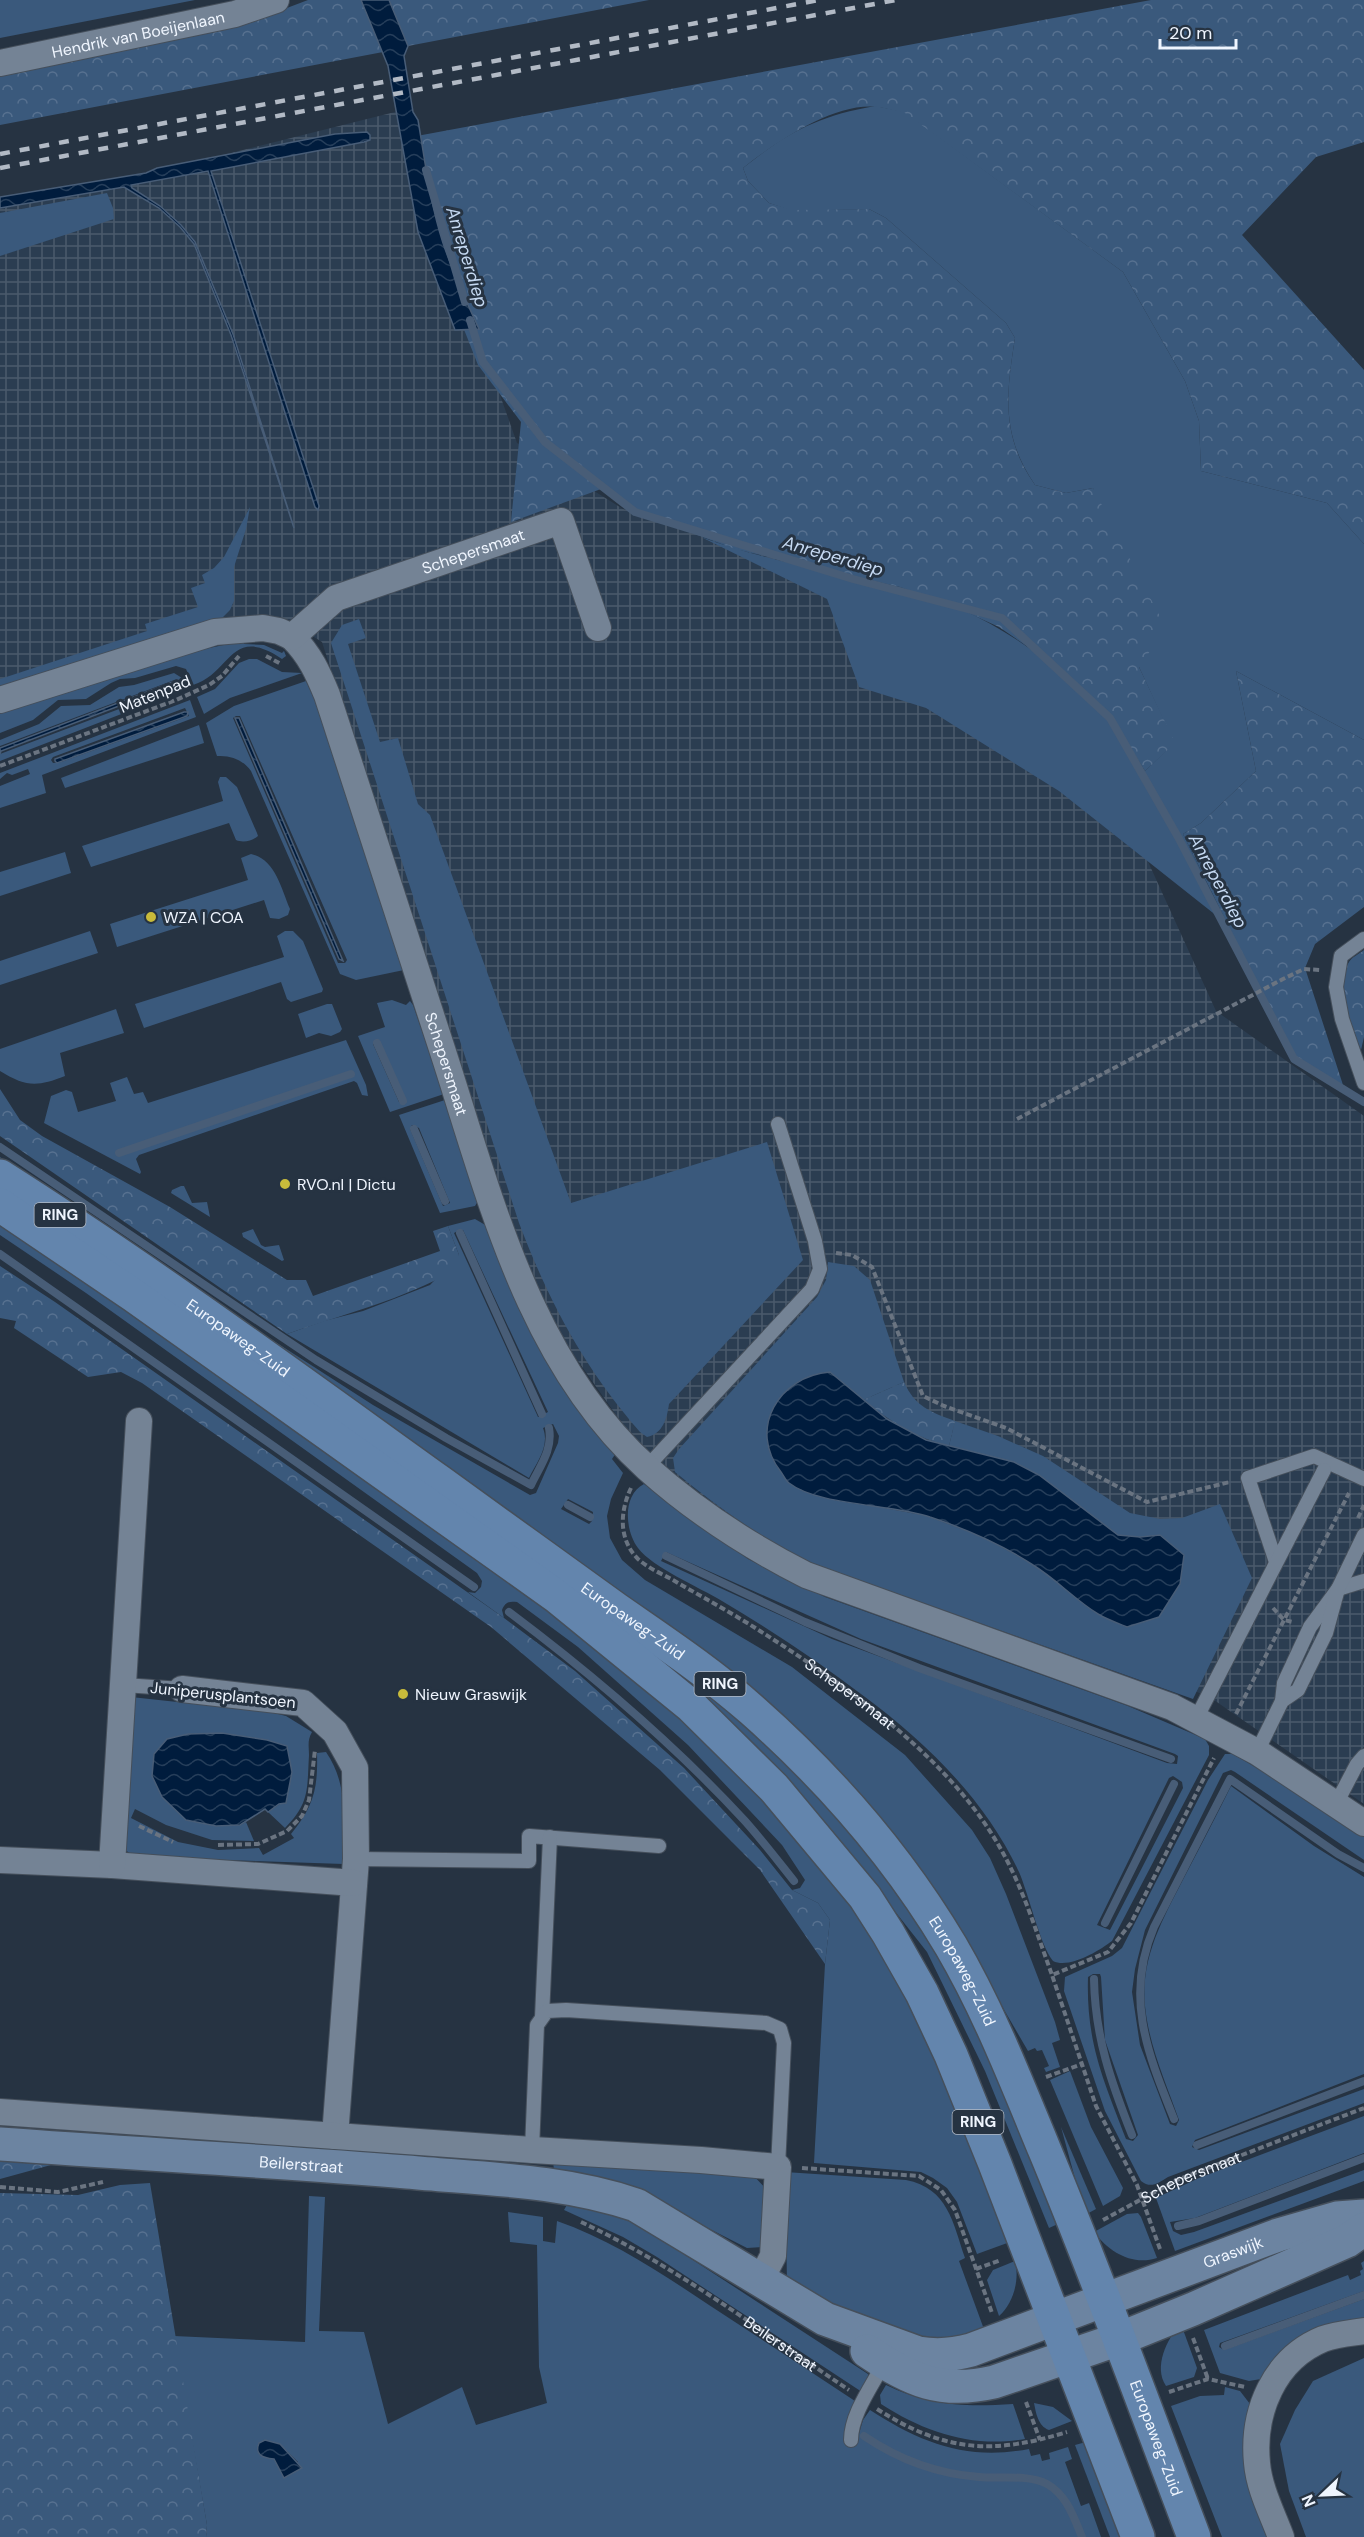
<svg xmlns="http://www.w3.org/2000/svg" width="1364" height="2537" font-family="'DM Sans',sans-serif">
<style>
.industrial{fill:url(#industrial-grid)}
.green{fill:#3a597c;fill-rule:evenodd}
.forest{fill:url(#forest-crowns)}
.water{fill:url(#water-waves);stroke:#485d77;stroke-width:1.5}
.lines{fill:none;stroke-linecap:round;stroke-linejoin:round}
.stream{stroke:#485d77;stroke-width:8}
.lane-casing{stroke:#454f5b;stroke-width:16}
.street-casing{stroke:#454f5b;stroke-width:28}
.secondary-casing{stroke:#454f5b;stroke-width:36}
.primary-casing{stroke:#454f5b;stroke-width:36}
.path{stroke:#6a7481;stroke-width:4;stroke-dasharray:6 3;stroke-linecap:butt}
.lane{stroke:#748395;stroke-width:14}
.street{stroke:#748395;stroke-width:26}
.secondary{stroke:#6c84a1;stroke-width:33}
.primary{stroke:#6385ad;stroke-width:33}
.rail{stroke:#b2bac5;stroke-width:4.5;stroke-dasharray:10 10;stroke-linecap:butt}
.poi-dot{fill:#c8bb3b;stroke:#263342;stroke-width:2}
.labels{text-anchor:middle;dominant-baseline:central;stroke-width:6;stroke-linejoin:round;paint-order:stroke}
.shield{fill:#263342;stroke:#b3bbc6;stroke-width:1.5}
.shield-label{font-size:15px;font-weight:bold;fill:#eff5fe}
.street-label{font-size:16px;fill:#eff5fe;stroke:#263342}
.poi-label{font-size:16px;fill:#eff5fe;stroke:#263342;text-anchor:start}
.water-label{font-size:18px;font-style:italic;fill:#c5d9f2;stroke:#263342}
</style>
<defs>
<pattern id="industrial-grid" width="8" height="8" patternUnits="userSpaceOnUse" patternTransform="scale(1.5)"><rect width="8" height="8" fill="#2b3d51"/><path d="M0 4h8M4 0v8" fill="none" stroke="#4a5a6b"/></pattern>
<pattern id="forest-crowns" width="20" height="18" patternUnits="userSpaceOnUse" patternTransform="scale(1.5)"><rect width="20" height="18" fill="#3a597c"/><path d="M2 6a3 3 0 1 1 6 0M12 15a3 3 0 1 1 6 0" fill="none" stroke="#577190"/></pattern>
<pattern id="water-waves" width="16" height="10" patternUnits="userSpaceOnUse" patternTransform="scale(1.5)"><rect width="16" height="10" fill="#001c3d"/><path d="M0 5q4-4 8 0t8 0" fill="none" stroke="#263e5a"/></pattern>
</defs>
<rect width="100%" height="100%" fill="#263342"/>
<polygon class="industrial" points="399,111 517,443 623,509 835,561 1145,855 1216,1011 1364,1116 1364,1804 1214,1700 1109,1650 759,1533 700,1497 633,1439 559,1334 533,1281 508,1216 322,642 288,621 199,645 0,706 0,204 99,186"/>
<g class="green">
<polygon points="0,0 195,0 0,38"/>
<path d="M875,106L905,112L1123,272L1185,381L1199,421L1201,471L1327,503L1364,544V740L1236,671L1256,771L1201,823L1183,834L1227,924L1059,791L926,708L859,687L827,599L701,537C744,553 789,563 833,573C855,578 878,581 900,587C1002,615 1090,682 1145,771L1174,743L1139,667L1093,488L1066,493L1035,485C1001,435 1006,395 1015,338L1006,323L886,218L869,209L793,211L769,203L748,181L743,168C788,132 818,116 875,106Z"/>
<polygon points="107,193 113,208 114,219 0,256 0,213"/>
<polygon points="250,507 246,529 234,567 234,601 230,610 221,619 0,691 0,679 147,631 145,624 198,607 191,588 205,583 202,575 214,568 224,557"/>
<path d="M359,619L366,638L348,644L380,742L398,738L418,804L430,815L571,1203L767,1142L803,1260L669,1404C667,1418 663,1434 647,1437L640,1432C584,1368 549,1302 519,1223L331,643L342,625Z"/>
<path d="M243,641L244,644L264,645L282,653L284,651L286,656L282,659C230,624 232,673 193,685L186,669L176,666L135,678L120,679L111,683L86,699L58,700L33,720L0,733V712L180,654Z"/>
<polygon points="249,659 257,659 282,672 302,673 230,698 204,714 197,697 215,689 239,663"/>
<polygon points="174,673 182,678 186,689 0,761 0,754 180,686 182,684 177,679 0,746 0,740 39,724 61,706 90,705 119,687 134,685"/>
<path d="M306,681L322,716L404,970L356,980L340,974L251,771C243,760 231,755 217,756L206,723L234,706ZM236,716H240L347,960L345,963H338L233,718Z"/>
<path d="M190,700L196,717L42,775L46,793L0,808V786L30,774L28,769L12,775L7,773L0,779V773ZM185,708L189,716L61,762L53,763L51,760L53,757Z"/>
<polygon points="199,725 204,743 65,788 61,778"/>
<path d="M220,777H226L237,787L257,833L258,836C252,841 243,843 236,840L229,823L91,867L82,846L223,801L218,782Z"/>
<polygon points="65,852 71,873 0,896 0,872"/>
<path d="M251,854C275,859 281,888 290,909L288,915L279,919L270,918L264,900L117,947L110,924L248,880L241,858Z"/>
<polygon points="90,931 98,953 0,985 0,961"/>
<polygon points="285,931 293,931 303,941 323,989 322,992 291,1002 287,999 281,982 144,1028 135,1004 284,957 277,936"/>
<path d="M392,1000L406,1005L410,1001L413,1005L444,1094L390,1112L358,1036L385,1027L377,1003ZM379,1040L406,1101L403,1104L399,1102L373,1044Z"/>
<polygon points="327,1004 332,1004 342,1029 340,1032 331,1036 319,1033 306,1038 298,1014"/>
<path d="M116,1009L124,1033L60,1053L65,1076C37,1087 26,1087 0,1071V1049Z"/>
<polygon points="346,1040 366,1085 368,1096 362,1095 357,1083 354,1081 139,1155 136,1159 141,1172 140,1174 44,1123 51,1096 66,1090 72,1092 78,1112 116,1101 110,1083 127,1077 134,1094 143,1092 148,1103"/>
<path d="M445,1100L478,1201L475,1206L440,1213L399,1115ZM412,1125L419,1128L450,1203L443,1206L410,1129Z"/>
<path d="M0,1157L241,1320L373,1405L530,1495L536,1493L558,1443L559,1436L553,1424L543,1428C550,1446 537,1462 529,1478L287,1334L324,1321L363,1311L430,1285L459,1255L448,1226L475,1219L487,1226L512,1292L541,1350L616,1453L612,1459L623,1473L611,1499L607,1516L610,1538L622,1560L645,1580L792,1667L905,1755L972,1830L990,1858L1006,1894L1055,2022L1060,2040L1052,2043L1060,2067L1046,2072L1044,2068L1049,2066L1042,2050L1037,2051L1035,2048L1028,2051L978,1965L831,1769L0,1163ZM459,1230H463L548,1412L538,1417L454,1233ZM568,1499L593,1512L592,1521L589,1524L561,1509Z"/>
<polygon points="181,1186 184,1186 192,1203 207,1202 210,1217 171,1193 172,1190"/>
<path d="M0,1213L515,1575L711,1734L856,1908L932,2042L1010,2242L977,2254L957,2202L947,2188L933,2178L921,2172L814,2163L825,1964L830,1920L818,1903L792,1890L800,1888L805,1880L782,1845L688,1745L578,1647L517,1602C509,1601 505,1602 502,1610L504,1618L468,1592L475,1593L481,1587L482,1581L477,1573L86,1293L0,1235Z"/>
<polygon points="253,1229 261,1245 265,1247 279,1245 284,1260 282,1261 243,1237 242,1233"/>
<polygon points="59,1230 719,1699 814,1786 900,1892 977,2022 1058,2224 1049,2228 985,2071 927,1952 860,1867 783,1785"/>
<path d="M828,1262L854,1266L870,1280L904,1382L863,1400L830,1372L815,1495L927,1516L985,1538L1034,1565L1160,1535L1140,1537L1118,1535L1039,1475L1014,1462L949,1446L955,1421L998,1436L1043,1456L1130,1513L1160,1519L1182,1518L1220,1504L1252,1578L1193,1699L803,1560C757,1535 715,1505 675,1472L673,1458L679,1449L817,1297L826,1280Z"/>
<path d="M644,1484L748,1559L825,1597L1128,1706L1205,1739L1209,1746V1755L1112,1941C1099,1951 1069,1969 1053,1961C1040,1945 1029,1895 1019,1872C986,1801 927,1743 865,1697C819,1662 771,1630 722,1601C699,1587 653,1568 638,1548C625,1531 622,1495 644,1484ZM666,1552L861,1639L1175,1754L1178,1756L1177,1764L1167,1763L832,1639L661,1561ZM1173,1776L1182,1782L1183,1788L1110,1930L1097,1925L1169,1778Z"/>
<path d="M131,1697L270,1712L286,1716L312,1732C307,1741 309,1746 309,1755C307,1789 310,1803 285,1828L268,1812L286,1800L292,1772L240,1825L246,1822L254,1841L212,1840L166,1825L135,1809L131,1818L178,1842L218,1850L259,1848L263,1855L294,1838L291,1834C314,1806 318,1788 317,1753L326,1752C349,1785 344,1825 344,1864L134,1857L122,1847Z"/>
<path d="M1225,1754H1233L1287,1786L1364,1837V1860L1235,1772L1231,1770L1223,1773L1145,1930L1135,1969L1132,1992L1140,2045L1170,2124L1176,2126L1179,2120C1166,2083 1149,2046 1145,2006C1140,1956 1165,1915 1187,1872C1202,1843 1217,1815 1231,1786L1314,1846L1364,1877V2074L1195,2140L1192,2147L1199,2150L1364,2089V2103L1168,2177C1158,2183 1151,2189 1141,2181L1105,2111L1064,1991L1065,1977L1112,1956L1122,1948L1208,1780ZM1093,1974H1100L1101,1977L1105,2040L1138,2135L1133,2141L1126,2139C1103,2079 1086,2042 1088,1977Z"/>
<polygon points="1070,2071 1091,2127 1123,2188 1120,2196 1103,2206 1050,2080"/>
<polygon points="1364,2116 1364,2153 1195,2218 1170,2222 1173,2231 1181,2235 1194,2232 1364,2170 1364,2181 1175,2251 1156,2198 1199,2178"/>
<polygon points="1061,2127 1096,2209 1085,2215"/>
<polygon points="553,2160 752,2174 768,2191 763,2247 747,2248 700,2224 554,2171"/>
<path d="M785,2172L906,2180C948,2188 953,2223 965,2258L959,2261L985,2332L913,2347L787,2282Z"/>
<path d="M309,2196L325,2197L319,2331L364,2332L388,2424L462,2387L476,2425L547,2403L539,2367L537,2245L510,2242L508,2212L543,2217V2241L555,2243L557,2221C612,2240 661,2273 709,2305C758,2337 807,2369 855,2401L851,2408L854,2410L858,2437L863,2420L870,2410C921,2443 967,2461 1029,2449L1031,2456L1040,2454L1042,2461L1050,2459L1049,2453L1068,2447L1072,2459L1065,2462L1081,2506L1089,2503L1101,2537H206L207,2525L174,2336L305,2342ZM265,2440L280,2444L298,2462L278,2464Z"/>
<polygon points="569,2201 625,2218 650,2232 868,2374 868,2383 862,2392 657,2257 623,2237 564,2210"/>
<path d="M1138,2213L1141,2217L1157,2258C1132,2266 1109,2252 1094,2232L1127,2214Z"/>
<path d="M1015,2261C1020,2280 1013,2304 999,2316L987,2280L993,2270Z"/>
<polygon points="1364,2261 1364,2291 1220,2343 1219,2347 1224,2350 1364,2299 1364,2321 1261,2379 1249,2381 1220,2373 1204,2330 1348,2275 1350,2280 1361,2275 1360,2271 1363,2269 1361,2263"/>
<path d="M1181,2324L1197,2368L1194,2377L1166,2386C1153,2367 1167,2338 1181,2324Z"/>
<polygon points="1364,2358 1364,2537 1306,2537 1289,2491 1280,2444 1295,2410 1313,2381"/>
<path d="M886,2385C930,2406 964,2407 1013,2404L1025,2439C973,2448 926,2433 881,2404L880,2395Z"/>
<polygon points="1225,2387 1240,2391 1250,2404 1272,2537 1222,2537 1171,2406 1200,2396 1224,2395"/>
<path d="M1034,2403L1053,2407L1072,2421L1049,2430C1038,2426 1036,2413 1034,2403Z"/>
<polygon points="1086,2442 1122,2537 1110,2537 1075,2445"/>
</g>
<g class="forest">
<polygon points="308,0 361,0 383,52 0,125 0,75 250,22"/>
<polygon points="389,0 649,0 408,46"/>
<path d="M1151,0H1364V142L1316,157L1242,235L1364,370V544L1327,503L1201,471L1199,421L1185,381L1123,272L905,113C896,111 886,108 877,107C834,102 775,143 743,168L748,181L769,203L793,210L869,209L886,218L1006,323L1015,338C1006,395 1001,436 1035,485L1066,493L1093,488L1166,628L1139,667L1175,743L1145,771L1135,755L1097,708L1050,662L999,627L955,607L900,587L735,549L631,510L601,489L511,522L521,422L478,365L454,304L406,138Z"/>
<polygon points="1236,671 1364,740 1364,907 1315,944 1305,968 1343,1085 1294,1059 1183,834 1201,823 1256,771"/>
<path d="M1364,950V1037L1361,1050C1350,1024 1332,990 1349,962C1352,957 1359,954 1364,950Z"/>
<path d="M0,1089L20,1120L42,1136L170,1207L287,1280H306L313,1296L440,1251L433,1231L448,1226L459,1255L455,1270C402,1300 344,1314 287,1334L0,1136Z"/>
<polygon points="0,1266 55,1302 504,1618 575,1671 684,1768 760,1850 792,1890 818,1903 830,1920 825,1964 760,1870 660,1770 491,1627 142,1383 121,1372 88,1377 14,1328 16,1321 0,1318"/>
<path d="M904,1382C915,1407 931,1412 955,1421L949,1446C916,1438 890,1421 863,1400Z"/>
<polygon points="0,2161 51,2165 0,2179"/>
<polygon points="150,2183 207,2525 206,2537 0,2537 0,2193 78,2195 120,2185"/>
</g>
<g class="water">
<path d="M361,0H389L408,46L404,56L413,112L418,120C425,161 430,203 443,243C453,273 466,301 479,329L455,330L418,232L388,66Z"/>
<polygon points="367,132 370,135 370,140 364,142 211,171 319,506 318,510 315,507 208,171 131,185 132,188 160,206 181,225 195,242 233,334 294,528 231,335 194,244 180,227 159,208 124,187 0,208 0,197 146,173 157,168 335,134"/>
<polygon points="178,680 179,683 1,751 0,754 0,748"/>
<polygon points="184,712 188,712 187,716 57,763 55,761 55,759"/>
<polygon points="235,718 239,718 343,961 339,959"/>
<path d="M830,1372L887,1419L926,1440L1014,1462L1039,1475L1118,1535L1140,1537L1160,1535L1184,1555L1180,1584L1159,1617L1127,1627C1117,1623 1106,1619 1098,1614C1075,1600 1056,1579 1033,1565C1001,1544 966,1529 930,1517C894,1504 818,1506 789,1483C786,1481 784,1476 781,1472C747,1429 779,1376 830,1372Z"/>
<polygon points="222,1733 267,1740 287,1746 292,1772 286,1803 279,1804 268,1812 265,1809 240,1825 216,1826 186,1820 162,1797 152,1776 154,1754 167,1739 188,1734"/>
<path d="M265,2440L280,2444L302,2468L284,2478L274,2459C263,2458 254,2455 259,2443Z"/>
</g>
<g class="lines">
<g class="stream">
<polyline points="426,170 465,302"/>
<polyline points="470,320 483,362 545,442 635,512 853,579 1002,618 1110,718 1178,837 1294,1059 1364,1102"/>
<polyline points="377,1043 403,1101"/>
<polyline points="414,1129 445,1201"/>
<path d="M0,1147L316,1360L446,1438L531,1485C540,1466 553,1450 549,1428"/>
<polyline points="119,1153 351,1074"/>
<polyline points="460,1233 542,1414"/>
<polyline points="0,1254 474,1587"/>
<polyline points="568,1505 590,1517"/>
<polyline points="666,1556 805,1622 919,1668 1171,1759"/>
<path d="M509,1612C593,1675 674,1744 745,1821C762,1840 778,1861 794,1881"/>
<polyline points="1105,1923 1174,1784"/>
<path d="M1094,1979C1095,2037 1111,2082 1132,2135"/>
<path d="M1174,2119C1148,2054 1124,1997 1154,1927L1230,1779L1338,1854L1364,1868"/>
<polyline points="1197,2145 1364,2081"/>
<polyline points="1178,2226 1199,2221 1364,2158"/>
<polyline points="1225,2346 1364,2295"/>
<path d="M864,2436C898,2459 938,2474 979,2477C1000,2479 1028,2474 1047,2484C1067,2495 1074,2518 1082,2537"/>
</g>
<defs>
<g id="lane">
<polyline points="1364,939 1341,956 1336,987 1342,1019 1364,1083"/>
<polyline points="646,1468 812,1289 820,1269 815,1241 778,1124"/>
<polyline points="1276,1562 1248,1478 1314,1456 1364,1479"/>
<polyline points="124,1685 182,1689"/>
<polyline points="1282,1701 1284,1683 1310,1627 1338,1589 1364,1581"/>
<polyline points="1196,1719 1324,1470"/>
<polyline points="1257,1752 1282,1701 1298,1690 1326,1633 1338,1589 1364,1535"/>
<polyline points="1336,1804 1357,1764 1364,1756"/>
<polyline points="356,1859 529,1861 529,1836 659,1846"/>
<polyline points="542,2017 550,1837"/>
<polyline points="532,2150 537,2025 547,2011 566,2010 766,2023 780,2029 784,2043 778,2167"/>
<path d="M851,2440C851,2414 872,2386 884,2363"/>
</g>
<g id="street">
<path id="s4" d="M0,63L235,14L276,0"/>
<path id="s5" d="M292,637C310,655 318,673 327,695C366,814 404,933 443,1052C490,1197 529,1362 647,1468C695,1511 749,1546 806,1575L1172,1707L1257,1752L1364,1823"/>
<path id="s6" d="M0,700L215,632L263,628L279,631L292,637L336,598L561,521L598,628"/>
<polyline points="182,1689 303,1703 335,1732 355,1768 356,1859 335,2136"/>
<polyline points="0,1860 112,1865 354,1883"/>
<polyline points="112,1865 139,1421"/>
<polyline points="0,2112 532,2150 701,2160 778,2167 773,2256 760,2281"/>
<path d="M1281,2537C1272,2513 1259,2488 1257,2463C1252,2412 1274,2359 1323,2339C1336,2334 1351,2333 1364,2331"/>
</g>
<g id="secondary">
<path id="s7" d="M0,2144C136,2154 272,2161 407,2172C484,2179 563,2180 636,2205L825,2319L918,2353C936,2356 953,2355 971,2350L1278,2235L1337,2218L1364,2216"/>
<path d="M867,2351C911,2381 941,2394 994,2382L1119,2339L1193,2309L1347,2241L1364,2229"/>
</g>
<g id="primary">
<path id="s8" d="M0,1176C151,1272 295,1378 440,1482C499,1524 557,1567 616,1609C662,1641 709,1672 752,1710C829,1778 898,1857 951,1946C989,2011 1016,2081 1045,2151C1098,2278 1145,2408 1194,2537"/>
<polyline points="0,1205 133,1295 556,1596 691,1706 774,1788 865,1897 888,1933 922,1993 951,2055 995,2164 1138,2537"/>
</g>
</defs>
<use href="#lane" class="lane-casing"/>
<use href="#street" class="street-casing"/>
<use href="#secondary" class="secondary-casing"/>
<use href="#primary" class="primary-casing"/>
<g class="path">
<polyline points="266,656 281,664"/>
<polyline points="0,766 176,700 209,685 222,676 239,656"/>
<polyline points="1017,1119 1283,979 1304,969 1320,970"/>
<polyline points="836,1253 852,1255 872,1267 923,1396 944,1406 1006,1428 1147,1502 1230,1482"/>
<path id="s1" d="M631,1488C620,1511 618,1539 638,1559C648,1568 662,1574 673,1580C702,1597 732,1613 760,1631C848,1687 952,1759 1003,1853C1024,1891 1037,1934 1052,1975"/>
<polyline points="1358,1518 1364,1505"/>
<polyline points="1273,1608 1284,1620 1293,1622"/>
<polyline points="1236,1714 1349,1493"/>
<polyline points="139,1826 173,1842"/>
<polyline points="218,1845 258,1844 287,1831 302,1816 309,1800 315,1750"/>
<polyline points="1046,2077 1082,2064"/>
<polyline points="802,2168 919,2176 941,2190 955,2210 992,2313"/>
<polyline points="0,2187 58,2192 103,2182"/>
<path id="s2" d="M1103,2220L1177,2180L1364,2108"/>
<path id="s3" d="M581,2222C676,2266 762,2332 849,2390"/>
<polyline points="1160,2249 1137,2185 1096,2106 1052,1975 1108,1952 1131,1923 1214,1758"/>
<polyline points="976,2269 1001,2260"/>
<polyline points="1193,2338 1208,2379"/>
<polyline points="1169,2392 1208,2379 1245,2387"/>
<polyline points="1026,2402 1040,2440"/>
<path d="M877,2409C945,2452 992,2455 1067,2432"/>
</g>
<use href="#lane" class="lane"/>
<use href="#street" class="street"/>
<use href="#secondary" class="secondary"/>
<use href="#primary" class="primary"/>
<g class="rail">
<polyline points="0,154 819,0"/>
<polyline points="0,168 896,0"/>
</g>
</g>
<g class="poi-dot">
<circle cx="151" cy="917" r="6"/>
<circle cx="285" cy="1184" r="6"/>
<circle cx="403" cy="1694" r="6"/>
</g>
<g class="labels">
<g class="shield">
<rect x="34.5" y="1203" width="51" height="24" rx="4.5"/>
<rect x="694.5" y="1672" width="51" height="24" rx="4.5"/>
<rect x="952.5" y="2110" width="51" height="24" rx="4.5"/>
</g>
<g class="shield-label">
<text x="60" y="1215">RING</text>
<text x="720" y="1684">RING</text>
<text x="978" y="2122">RING</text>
</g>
<g class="street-label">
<text stroke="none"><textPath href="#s4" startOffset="141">Hendrik van Boeijenlaan</textPath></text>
<text stroke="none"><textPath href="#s6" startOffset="508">Schepersmaat</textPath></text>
<text transform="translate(155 694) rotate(-22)">Matenpad</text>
<text stroke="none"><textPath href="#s5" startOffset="456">Schepersmaat</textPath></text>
<text stroke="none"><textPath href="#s8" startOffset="288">Europaweg-Zuid</textPath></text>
<text stroke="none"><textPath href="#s8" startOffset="774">Europaweg-Zuid</textPath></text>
<text transform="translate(223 1695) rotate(6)">Juniperusplantsoen</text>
<text stroke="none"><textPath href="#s1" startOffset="328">Schepersmaat</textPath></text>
<text stroke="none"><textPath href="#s8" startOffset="1260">Europaweg-Zuid</textPath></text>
<text stroke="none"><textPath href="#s7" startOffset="302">Beilerstraat</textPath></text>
<text stroke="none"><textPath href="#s2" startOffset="98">Schepersmaat</textPath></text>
<text stroke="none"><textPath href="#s7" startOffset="1293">Graswijk</textPath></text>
<text stroke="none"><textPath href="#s3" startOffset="234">Beilerstraat</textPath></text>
<text stroke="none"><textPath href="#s8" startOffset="1766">Europaweg-Zuid</textPath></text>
</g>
<g class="poi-label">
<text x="163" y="917">WZA | COA</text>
<text x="297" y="1184">RVO.nl | Dictu</text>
<text x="415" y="1694">Nieuw Graswijk</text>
</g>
<g class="water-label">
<text transform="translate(467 257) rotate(73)">Anreperdiep</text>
<text transform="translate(833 556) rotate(16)">Anreperdiep</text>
<text transform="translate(1218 881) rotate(62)">Anreperdiep</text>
</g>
</g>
<g transform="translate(1322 2495) rotate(247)" stroke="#263342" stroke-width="4.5" paint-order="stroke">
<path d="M0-4.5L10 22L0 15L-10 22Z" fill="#eff5fe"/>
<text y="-9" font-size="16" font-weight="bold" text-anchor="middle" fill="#eff5fe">N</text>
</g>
<path d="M1160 39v9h76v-9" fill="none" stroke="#eff5fe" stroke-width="3"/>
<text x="1169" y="39" font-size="18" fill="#eff5fe" stroke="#263342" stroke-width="4.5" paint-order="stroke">20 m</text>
</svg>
